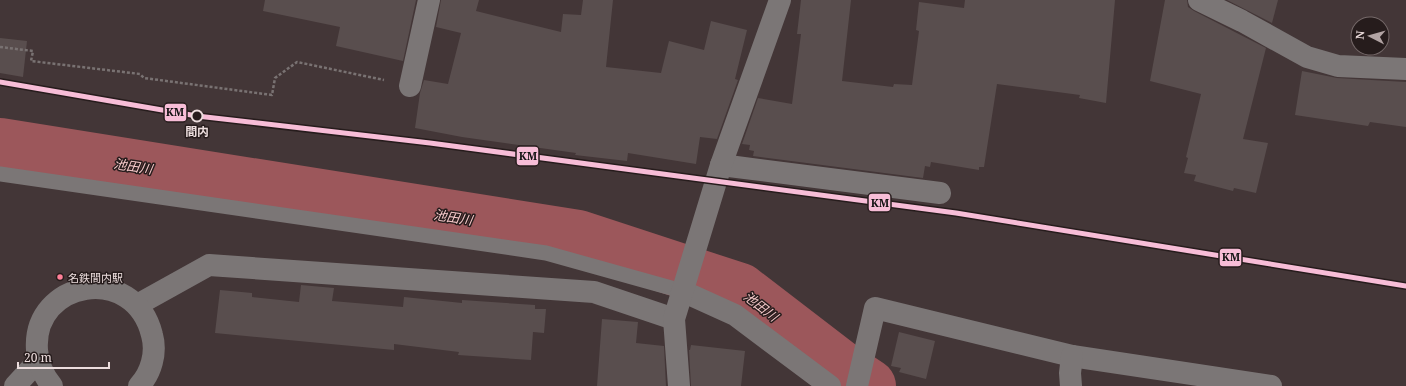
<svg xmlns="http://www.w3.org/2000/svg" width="1406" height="386" font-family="'Noto Serif','Noto Sans JP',serif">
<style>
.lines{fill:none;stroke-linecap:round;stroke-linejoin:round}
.river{stroke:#9c575b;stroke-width:54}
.building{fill:#594e4e}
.path{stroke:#797272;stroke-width:2.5;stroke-dasharray:3 2;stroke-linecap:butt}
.lane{stroke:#7b7676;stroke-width:15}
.street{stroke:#7b7676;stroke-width:22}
.rail-1-casing{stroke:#261c1c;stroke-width:8}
.rail-1{stroke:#f7bdd7;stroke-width:5}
.stop-dot{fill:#261c1c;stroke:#ecdddd;stroke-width:2}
.bus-dot{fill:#ff8098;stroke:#261c1c;stroke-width:1.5}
.labels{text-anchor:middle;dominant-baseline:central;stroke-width:3;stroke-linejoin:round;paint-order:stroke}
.bus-label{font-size:11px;fill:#ecdddd;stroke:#261c1c;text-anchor:start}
.stop-label{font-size:12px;font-weight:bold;fill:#ecdddd;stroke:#261c1c}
.water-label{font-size:13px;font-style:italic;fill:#f6c9ca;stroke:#261c1c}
.line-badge{stroke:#261c1c;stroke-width:1.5}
.pale-badge-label{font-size:11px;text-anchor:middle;font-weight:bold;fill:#111}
</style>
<rect width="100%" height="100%" fill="#433637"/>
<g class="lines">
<polyline class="river" points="0,145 578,237 740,290 839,366 869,386"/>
</g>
<g class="building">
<polygon points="265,0 416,0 403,61 336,46 340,27 263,11"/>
<polygon points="441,0 479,0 476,11 561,32 563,14 581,15 583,0 613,0 606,67 661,73 669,41 704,50 711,21 747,30 735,79 738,80 717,139 700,137 696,164 628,153 627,161 575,155 576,153 462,137 415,128 420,93 424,80 448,84 461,33 436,27"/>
<polygon points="801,0 851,0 842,81 893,87 894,84 912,85 919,31 916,30 919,2 964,8 965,0 1115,0 1106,103 1079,98 1080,95 997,84 984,167 979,167 979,170 931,162 930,167 925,166 923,178 753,156 754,151 749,150 750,145 742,144 758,98 792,104 801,34 797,34"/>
<polygon points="1165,0 1187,0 1188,7 1194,11 1266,48 1243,139 1268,143 1256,193 1234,188 1233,191 1194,181 1196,175 1184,173 1188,158 1186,157 1201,94 1150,81"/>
<polygon points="1227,0 1278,0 1272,23"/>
<polygon points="0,38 27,41 23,77 0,73"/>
<polygon points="1302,71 1337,78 1406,82 1406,127 1370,122 1368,126 1295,115"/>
<polygon points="301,285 334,288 332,301 403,307 404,297 462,303 462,300 535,305 535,309 546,309 544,333 533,332 531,360 458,355 459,352 394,344 394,350 215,333 220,290 252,293 252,297 299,302"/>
<polygon points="602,319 638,322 636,343 664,346 666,386 597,386"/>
<polygon points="899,332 935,341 926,379 899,372 901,368 891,366"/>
<polygon points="691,345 745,351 741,386 691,386 689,350 690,350"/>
</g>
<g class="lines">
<polyline class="path" points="0,47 33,51 31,61 140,74 144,78 272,95 275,78 297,62 384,80"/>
<polyline class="lane" points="0,174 546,253 682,291"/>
<g class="street">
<polyline points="1199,0 1242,21 1307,57 1338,66 1406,69"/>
<polyline points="410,86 429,0"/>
<polyline points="721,165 940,193"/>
<polyline points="682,291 735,315 830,386"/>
<polyline points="137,305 209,265 594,292 674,319"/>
<polyline points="15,386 38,361"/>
<path d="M52,386C43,375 38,364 37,350C32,280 134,262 152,335C157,353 151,373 139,386"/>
<polyline points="679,386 674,319 721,165 780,0"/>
<polyline points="857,386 875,308 1072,356 1271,386"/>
<polyline points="1071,386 1070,373 1072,356"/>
</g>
<defs>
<polyline id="rail-1" points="0,82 197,116 430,143 956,213 1406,286"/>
</defs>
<use href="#rail-1" class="rail-1-casing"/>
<use href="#rail-1" class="rail-1"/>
</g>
<circle class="stop-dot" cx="197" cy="116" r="5.5"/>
<circle class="bus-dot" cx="60" cy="277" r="3.5"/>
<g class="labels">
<g class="bus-label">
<text x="68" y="277">名鉄間内駅</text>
</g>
<g class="stop-label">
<text x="197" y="131">間内</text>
</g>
<g class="water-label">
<text transform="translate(133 166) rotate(9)">池田川</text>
<text transform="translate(453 217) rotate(9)">池田川</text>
<text transform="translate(761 306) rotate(38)">池田川</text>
</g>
</g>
<g class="line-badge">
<rect x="164" y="103" width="23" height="19" rx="4" fill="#f7bdd7"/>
<rect x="516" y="146" width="23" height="20" rx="4" fill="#f7bdd7"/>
<rect x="868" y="193" width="23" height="19" rx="4" fill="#f7bdd7"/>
<rect x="1219" y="248" width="23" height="19" rx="4" fill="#f7bdd7"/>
</g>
<g class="pale-badge-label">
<text x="175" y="116">KM</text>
<text x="528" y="160">KM</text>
<text x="880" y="207">KM</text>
<text x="1231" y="261">KM</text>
</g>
<g transform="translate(1370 36) rotate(276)"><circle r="19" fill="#261c1c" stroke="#756969"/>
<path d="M0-3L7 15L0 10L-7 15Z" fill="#b1a3a3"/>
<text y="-6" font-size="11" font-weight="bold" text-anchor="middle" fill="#ecdddd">N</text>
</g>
<path d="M18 362v6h91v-6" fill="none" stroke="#ecdddd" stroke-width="2"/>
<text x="24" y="362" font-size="12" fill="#ecdddd" stroke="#261c1c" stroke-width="3" paint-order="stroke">20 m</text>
</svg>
